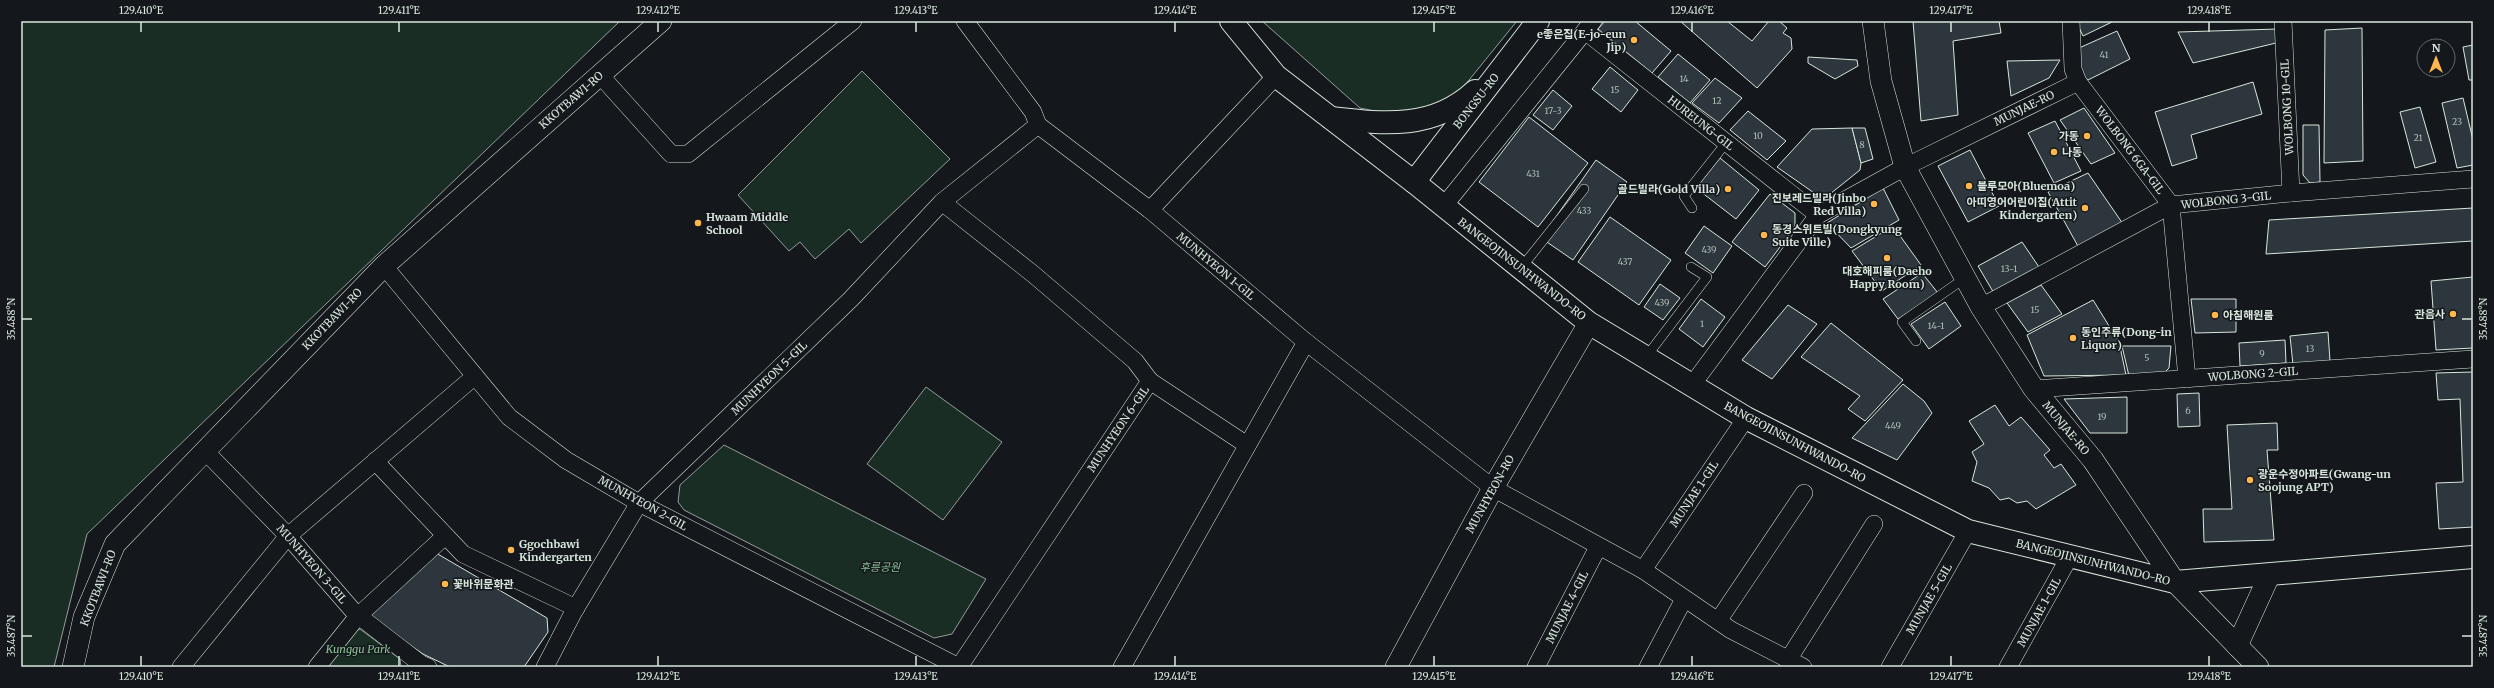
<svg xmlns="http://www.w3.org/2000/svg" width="2494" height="688" font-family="Merriweather,'Noto Sans KR',serif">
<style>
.green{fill:#1a2d24;stroke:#939e99}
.building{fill:#2c363c;stroke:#d8e6dc}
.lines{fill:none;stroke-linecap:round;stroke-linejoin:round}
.service-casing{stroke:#d8e6dc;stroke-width:10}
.minor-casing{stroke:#d8e6dc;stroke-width:18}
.tertiary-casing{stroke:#d8e6dc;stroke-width:22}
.secondary-casing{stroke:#d8e6dc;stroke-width:24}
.service{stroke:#14181c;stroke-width:9}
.minor{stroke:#14181c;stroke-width:17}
.tertiary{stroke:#14181c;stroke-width:21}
.secondary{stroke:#14181c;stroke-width:22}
.ticks{fill:none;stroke:#d8e6dc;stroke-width:1.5}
.poi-dot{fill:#ffb74d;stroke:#14181c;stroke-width:1.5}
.labels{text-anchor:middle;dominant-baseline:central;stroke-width:3;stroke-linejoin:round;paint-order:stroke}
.number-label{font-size:9px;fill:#adbab4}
.poi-label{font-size:11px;font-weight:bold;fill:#d8e6dc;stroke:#14181c;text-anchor:start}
.street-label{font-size:11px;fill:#d8e6dc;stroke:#14181c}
.park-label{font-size:11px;font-style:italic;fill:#8ac095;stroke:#14181c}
.neatline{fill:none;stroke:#d8e6dc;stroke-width:1.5}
.ticks-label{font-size:10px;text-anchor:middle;fill:#d8e6dc}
</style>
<rect width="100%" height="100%" fill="#14181c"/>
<g class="green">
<polygon points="21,21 620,21 87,534 54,667 21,667"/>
<polygon points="1262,21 1517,21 1452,101 1409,118 1360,108"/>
<polygon points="862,71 950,159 861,243 849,229 815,259 800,242 789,251 738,195"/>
<polygon points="926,387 1002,442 943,520 867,464"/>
<polygon points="724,445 986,579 952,634 934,638 684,510 678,502 680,485"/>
<polygon points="360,629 400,659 401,667 321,667 347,633"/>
</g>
<g class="building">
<polygon points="1605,21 1635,21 1671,51 1652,73 1598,29"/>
<polygon points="1680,21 1727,21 1752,41 1769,21 1779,21 1787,28 1783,33 1791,38 1792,49 1757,88"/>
<polygon points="1913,21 1999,21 2001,33 1953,41 1958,115 1921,121"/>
<polygon points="2076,21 2111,21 2112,22 2083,36"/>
<polygon points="2362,28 2363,161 2324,163 2325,30"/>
<polygon points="2278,29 2276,43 2193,63 2178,32"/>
<polygon points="2117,31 2130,59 2088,80 2082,77 2079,48"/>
<polygon points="2473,45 2473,80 2469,80 2463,47"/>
<polygon points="1678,54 1710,80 1690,103 1658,77"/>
<polygon points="1808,57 1857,60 1858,66 1835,79 1808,63"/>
<polygon points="2060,60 2049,78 2011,96 2007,61"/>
<polygon points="1610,67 1638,90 1621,112 1592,89"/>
<polygon points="1715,78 1742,98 1719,123 1692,103"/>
<polygon points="2253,82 2262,114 2191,135 2197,158 2172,166 2155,112"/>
<polygon points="1553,90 1572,106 1553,130 1533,115"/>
<polygon points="2463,98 2473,140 2473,165 2457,168 2442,103"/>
<polygon points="2420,107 2436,162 2415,168 2400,112"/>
<polygon points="2084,108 2115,153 2091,164 2060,120"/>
<polygon points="1748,111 1786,141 1767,160 1730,130"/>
<polygon points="1529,117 1588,163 1538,227 1479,182"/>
<polygon points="2055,121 2081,171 2054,183 2028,133"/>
<polygon points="2303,125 2319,125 2320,182 2310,183 2303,175"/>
<polygon points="1852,128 1861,163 1860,170 1830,194 1817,195 1777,167 1812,129"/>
<polygon points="1852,128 1865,128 1873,159 1861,163"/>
<polygon points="1970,150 1999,206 1968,222 1938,166"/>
<polygon points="1720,158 1759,190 1736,219 1696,188"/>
<polygon points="1596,160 1627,182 1573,260 1541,238"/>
<polygon points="2088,173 2123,224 2079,248 2048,192"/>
<polygon points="1883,188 1899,220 1851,248 1827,223"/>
<polygon points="1770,194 1795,213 1795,227 1765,267 1732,242"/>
<polygon points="2473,208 2473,241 2266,254 2269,220"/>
<polygon points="1610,217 1671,260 1639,305 1578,262"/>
<polygon points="1704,226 1732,246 1713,273 1685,253"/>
<polygon points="1893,226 1921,265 1882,291 1852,251"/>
<polygon points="2022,242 2041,270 1995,295 1978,266"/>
<polygon points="1922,273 1938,293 1898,319 1883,299"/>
<polygon points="2473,277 2473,348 2436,350 2431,281"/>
<polygon points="1660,284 1680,298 1663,320 1644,307"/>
<polygon points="2041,285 2062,314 2028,332 2007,303"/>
<polygon points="1701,299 1725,317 1703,347 1679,329"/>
<polygon points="2191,299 2236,299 2236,332 2195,333"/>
<polygon points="2093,300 2119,342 2126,375 2044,376 2027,335"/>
<polygon points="1945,302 1961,326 1929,349 1911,324"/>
<polygon points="1788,305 1817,324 1772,379 1742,360"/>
<polygon points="1831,323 1903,380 1865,421 1848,409 1860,396 1801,357"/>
<polygon points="2328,332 2330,361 2293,365 2290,336"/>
<polygon points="2285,340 2286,363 2240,366 2239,343"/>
<polygon points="2122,346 2171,346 2169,368 2161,376 2129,376"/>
<polygon points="2473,372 2473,527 2439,529 2436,483 2463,482 2460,399 2438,400 2436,373"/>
<polygon points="1903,384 1924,401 1932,413 1897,460 1852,438"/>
<polygon points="2199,393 2200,426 2178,427 2177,394"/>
<polygon points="2127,397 2127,433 2090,433 2064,399"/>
<polygon points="1995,405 2009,426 2021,417 2050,450 2044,455 2054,468 2061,464 2076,485 2036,509 2027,501 2017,503 2009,498 2000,500 1989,488 1972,481 1977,462 1972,452 1984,444 1969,421"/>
<polygon points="2277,423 2278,450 2267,450 2274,540 2204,542 2203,509 2232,509 2227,425"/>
<polygon points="436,553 547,618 548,632 524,667 450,667 423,654 368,616"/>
</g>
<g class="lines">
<defs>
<g id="service">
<polyline points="1692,208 1684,196 1726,143"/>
<polyline points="1521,268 1584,189"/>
<polyline points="1916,341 1902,322 1965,278"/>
<polyline points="1646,357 1707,277 1691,267"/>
</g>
<g id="minor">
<polyline points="965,21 1033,112 1038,125 1150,210 1306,342 1493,488 1643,570 1731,630 1803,667"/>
<polyline points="2071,21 2073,69 2078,82 2171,205 2187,379"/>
<polyline points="2283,21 2291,193"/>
<polyline points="1585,31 1818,215"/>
<polyline points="600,75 671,154 688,154 853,21"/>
<polyline points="942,202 1033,274 1135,361 1150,381 959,667"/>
<polyline points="1443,207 1593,21"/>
<polyline points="1150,210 1276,76"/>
<polyline points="384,266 509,417 566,460 639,503 959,667"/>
<polyline points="1981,307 2171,205 2291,193 2473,179"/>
<polyline points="1150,381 1247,445"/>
<polyline points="1692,385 1818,215 1905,167 2078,82"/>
<polyline points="2034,389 2473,359"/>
<polyline points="205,451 288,536 355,613 421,664 428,667"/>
<polyline points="375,461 463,554 576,608"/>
<polyline points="1643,570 1746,418"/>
<polyline points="1718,621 1804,493"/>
<polyline points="1788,660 1874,524"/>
<polyline points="181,667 288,536 475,376"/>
<polyline points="317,667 358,616 445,536"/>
<polyline points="545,667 574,611 639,503 851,299 942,202 1038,125"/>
<polyline points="1122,667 1306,342"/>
<polyline points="1536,667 1598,547"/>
<polyline points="1648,667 1684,599"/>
<polyline points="1890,667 1968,531"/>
<polyline points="2008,667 2070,556"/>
</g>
<g id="tertiary">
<polyline points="1873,21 1881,81 1905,167 1981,307 2034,389 2093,460 2175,582 2258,667"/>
<polyline points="2237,646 2270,574"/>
<polyline points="73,667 84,617 115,544 384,266 661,21"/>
<polyline points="1396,667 1493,488 1589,323"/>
</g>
<g id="secondary">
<polyline points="1231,21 1276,76 1414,182 1589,323 1746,418 1968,531 2175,582 2473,557"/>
<path d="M1331,118C1384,124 1433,130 1475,91"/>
<polyline points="1414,182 1538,21"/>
</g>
</defs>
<use href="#service" class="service-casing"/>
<use href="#minor" class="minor-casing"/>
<use href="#tertiary" class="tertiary-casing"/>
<use href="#secondary" class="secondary-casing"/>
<use href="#service" class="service"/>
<use href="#minor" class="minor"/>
<use href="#tertiary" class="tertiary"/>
<use href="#secondary" class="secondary"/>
</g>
<path class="ticks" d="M141,22V32M399,22V32M658,22V32M916,22V32M1175,22V32M1434,22V32M1692,22V32M1951,22V32M2209,22V32M22,319H32M2462,319H2472M22,636H32M2462,636H2472M141,656V666M399,656V666M658,656V666M916,656V666M1175,656V666M1434,656V666M1692,656V666M1951,656V666M2209,656V666"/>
<g class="poi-dot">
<circle cx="1634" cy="40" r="4"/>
<circle cx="2087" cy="136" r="4"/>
<circle cx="2054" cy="152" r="4"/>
<circle cx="1969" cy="186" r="4"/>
<circle cx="1728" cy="189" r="4"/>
<circle cx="1874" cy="204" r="4"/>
<circle cx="2085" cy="208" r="4"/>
<circle cx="698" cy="223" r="4"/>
<circle cx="1764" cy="235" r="4"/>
<circle cx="1887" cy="258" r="4"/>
<circle cx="2453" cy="314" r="4"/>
<circle cx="2215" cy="315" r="4"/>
<circle cx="2073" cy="338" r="4"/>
<circle cx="2250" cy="480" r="4"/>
<circle cx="511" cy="550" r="4"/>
<circle cx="445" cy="584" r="4"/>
</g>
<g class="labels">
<g class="number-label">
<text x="2104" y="54">41</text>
<text x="1684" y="78">14</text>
<text x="1615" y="89">15</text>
<text x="1717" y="100">12</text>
<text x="1553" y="110">17-3</text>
<text x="2457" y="121">23</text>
<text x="1758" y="135">10</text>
<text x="2418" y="137">21</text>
<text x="1862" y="144">8</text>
<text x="1533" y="173">431</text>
<text x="1584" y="210">433</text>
<text x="1709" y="249">439</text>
<text x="1625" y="261">437</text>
<text x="2009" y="268">13-1</text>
<text x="1662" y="302">439</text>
<text x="2035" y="309">15</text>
<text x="1702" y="323">1</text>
<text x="1936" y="325">14-1</text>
<text x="2310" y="348">13</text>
<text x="2262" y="353">9</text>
<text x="2147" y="357">5</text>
<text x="2188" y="410">6</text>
<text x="2102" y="416">19</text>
<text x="1893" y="425">449</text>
</g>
<g class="poi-label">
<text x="1626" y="34" text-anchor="end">e좋은집(E-jo-eun<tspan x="1626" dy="13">Jip)</tspan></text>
<text x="2079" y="136" text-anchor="end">가동</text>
<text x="2062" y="152">나동</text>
<text x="1977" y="186">블루모아(Bluemoa)</text>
<text x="1720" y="189" text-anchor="end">골드빌라(Gold Villa)</text>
<text x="1866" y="198" text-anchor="end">진보레드빌라(Jinbo<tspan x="1866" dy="13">Red Villa)</tspan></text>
<text x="2077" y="202" text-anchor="end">아띠영어어린이집(Attit<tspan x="2077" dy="13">Kindergarten)</tspan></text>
<text x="706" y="217">Hwaam Middle<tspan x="706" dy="13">School</tspan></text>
<text x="1772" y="229">동경스위트빌(Dongkyung<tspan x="1772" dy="13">Suite Ville)</tspan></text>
<text x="1887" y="271" text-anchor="middle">대호해피룸(Daeho<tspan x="1887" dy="13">Happy Room)</tspan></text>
<text x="2445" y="314" text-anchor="end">관음사</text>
<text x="2223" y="315">아침해원룸</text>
<text x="2081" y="332">동인주류(Dong-in<tspan x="2081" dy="13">Liquor)</tspan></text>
<text x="2258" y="474">광운수정아파트(Gwang-un<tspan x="2258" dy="13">Soojung APT)</tspan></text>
<text x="519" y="544">Ggochbawi<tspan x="519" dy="13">Kindergarten</tspan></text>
<text x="453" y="584">꽃바위문화관</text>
</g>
<g class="street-label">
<text transform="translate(571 100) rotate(-41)">KKOTBAWI-RO</text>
<text transform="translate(1476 101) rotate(-52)">BONGSU-RO</text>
<text transform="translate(2287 107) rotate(-93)">WOLBONG 10-GIL</text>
<text transform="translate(2024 108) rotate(-26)">MUNJAE-RO</text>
<text transform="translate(1701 123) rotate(38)">HUREUNG-GIL</text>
<text transform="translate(2130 150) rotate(53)">WOLBONG 6GA-GIL</text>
<text transform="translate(2226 200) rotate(-6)">WOLBONG 3-GIL</text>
<text transform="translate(1216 266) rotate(40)">MUNHYEON 1-GIL</text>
<text transform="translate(1522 269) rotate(38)">BANGEOJINSUNHWANDO-RO</text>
<text transform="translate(332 319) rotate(-46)">KKOTBAWI-RO</text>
<text transform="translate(2253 374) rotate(-4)">WOLBONG 2-GIL</text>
<text transform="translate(769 378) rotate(-44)">MUNHYEON 5-GIL</text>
<text transform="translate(2066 428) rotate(50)">MUNJAE-RO</text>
<text transform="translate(1118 429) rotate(-56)">MUNHYEON 6-GIL</text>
<text transform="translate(1795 442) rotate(28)">BANGEOJINSUNHWANDO-RO</text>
<text transform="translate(1490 494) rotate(-61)">MUNHYEON-RO</text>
<text transform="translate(1694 494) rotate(-56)">MUNJAE 1-GIL</text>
<text transform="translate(643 503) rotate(29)">MUNHYEON 2-GIL</text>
<text transform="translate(2093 562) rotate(14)">BANGEOJINSUNHWANDO-RO</text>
<text transform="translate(312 564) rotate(49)">MUNHYEON 3-GIL</text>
<text transform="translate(98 588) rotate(-69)">KKOTBAWI-RO</text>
<text transform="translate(1929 599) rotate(-60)">MUNJAE 5-GIL</text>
<text transform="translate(1567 607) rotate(-63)">MUNJAE 4-GIL</text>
<text transform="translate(2039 612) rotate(-61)">MUNJAE 1-GIL</text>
</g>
<g class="park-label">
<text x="880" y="567">후릉공원</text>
<text x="358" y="649">Kunggu Park</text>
</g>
</g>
<rect width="2494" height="688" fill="none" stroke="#14181c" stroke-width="44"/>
<g transform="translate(2436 58)"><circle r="19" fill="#14181c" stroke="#626a69"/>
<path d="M0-3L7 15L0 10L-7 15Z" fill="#ffb74d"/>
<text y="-6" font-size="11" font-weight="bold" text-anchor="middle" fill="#d8e6dc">N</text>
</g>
<rect x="22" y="22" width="2450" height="644" class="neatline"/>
<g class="ticks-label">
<text x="141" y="14">129.410°E</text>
<text x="399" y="14">129.411°E</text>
<text x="658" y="14">129.412°E</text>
<text x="916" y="14">129.413°E</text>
<text x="1175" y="14">129.414°E</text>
<text x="1434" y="14">129.415°E</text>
<text x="1692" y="14">129.416°E</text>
<text x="1951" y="14">129.417°E</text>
<text x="2209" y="14">129.418°E</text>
<text transform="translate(11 319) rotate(-90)" y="4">35.488°N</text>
<text transform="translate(2483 319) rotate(-90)" y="4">35.488°N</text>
<text transform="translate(11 636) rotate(-90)" y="4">35.487°N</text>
<text transform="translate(2483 636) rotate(-90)" y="4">35.487°N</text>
<text x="141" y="680">129.410°E</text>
<text x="399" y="680">129.411°E</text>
<text x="658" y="680">129.412°E</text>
<text x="916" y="680">129.413°E</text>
<text x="1175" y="680">129.414°E</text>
<text x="1434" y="680">129.415°E</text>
<text x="1692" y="680">129.416°E</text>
<text x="1951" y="680">129.417°E</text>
<text x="2209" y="680">129.418°E</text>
</g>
</svg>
